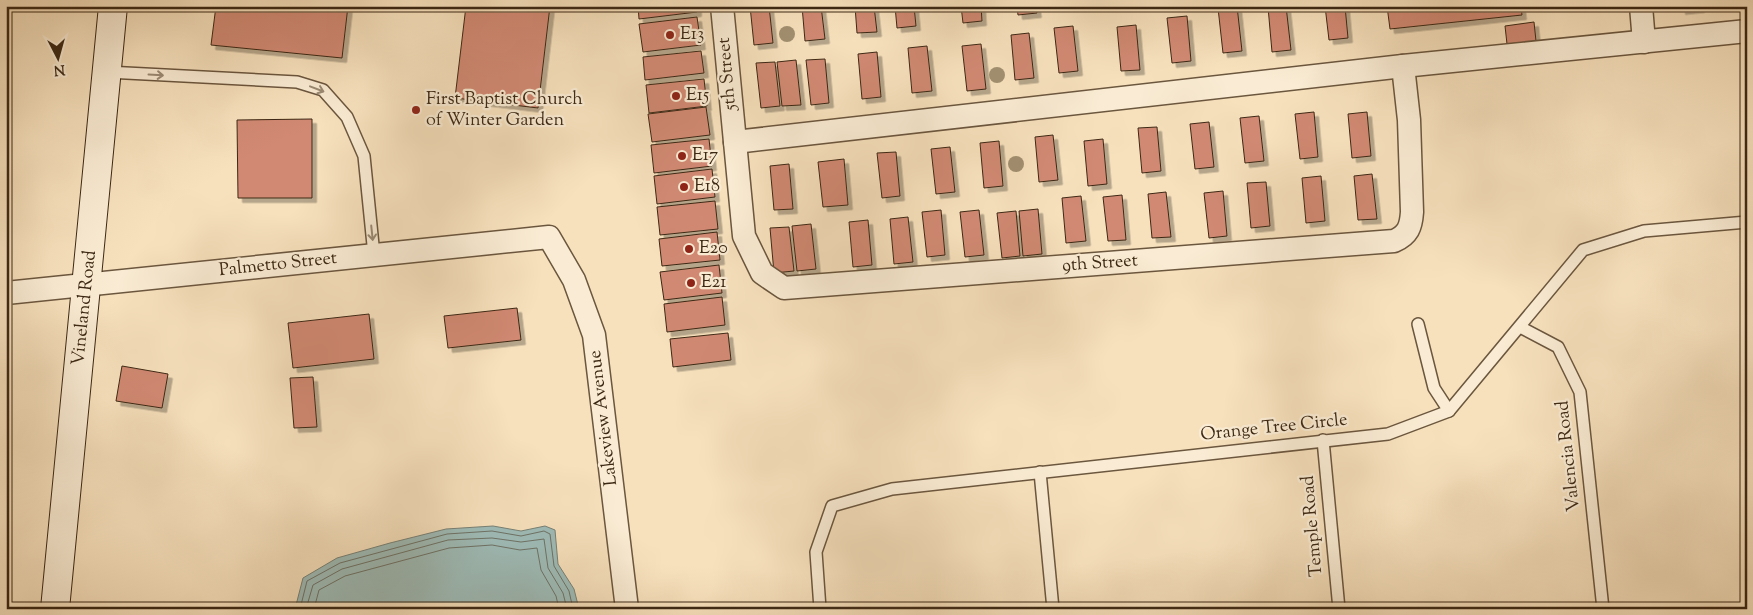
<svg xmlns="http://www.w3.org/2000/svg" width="1753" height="615" font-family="'Sorts Mill Goudy',serif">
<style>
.water{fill:#9ebcb8;stroke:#778176}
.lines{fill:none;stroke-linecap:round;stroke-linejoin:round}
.shore{stroke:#6d7266;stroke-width:1}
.building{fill:#d18973;stroke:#3c2814;filter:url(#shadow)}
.lane-casing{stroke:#6b563e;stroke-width:14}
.street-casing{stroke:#6b563e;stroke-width:25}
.secondary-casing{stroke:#3c2814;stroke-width:30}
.lane{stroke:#faecd4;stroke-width:11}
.street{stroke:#faecd4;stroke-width:22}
.secondary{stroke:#faecd4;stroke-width:28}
.tree{fill:#a29071}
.oneway{stroke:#9b8a74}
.poi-dot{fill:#8f2418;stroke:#faecd4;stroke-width:2}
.labels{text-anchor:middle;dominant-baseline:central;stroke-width:4.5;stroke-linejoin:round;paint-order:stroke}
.poi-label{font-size:18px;fill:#3c2814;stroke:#faecd4;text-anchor:start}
.street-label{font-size:18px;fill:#3c2814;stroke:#faecd4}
</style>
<defs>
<filter id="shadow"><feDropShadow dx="4.5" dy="4.5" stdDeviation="0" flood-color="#0004"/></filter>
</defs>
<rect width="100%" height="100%" fill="#f7e1bd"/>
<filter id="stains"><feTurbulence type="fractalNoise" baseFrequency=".004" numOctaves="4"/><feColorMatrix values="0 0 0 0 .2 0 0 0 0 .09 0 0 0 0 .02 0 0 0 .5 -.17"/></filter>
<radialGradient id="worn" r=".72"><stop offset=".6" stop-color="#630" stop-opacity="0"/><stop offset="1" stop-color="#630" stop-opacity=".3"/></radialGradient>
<polygon class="water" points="493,526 521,531 545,526 555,530 558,564 574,589 579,609 295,609 303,578 337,558 390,543 446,529"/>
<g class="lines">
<g class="shore">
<polyline points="300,609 307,581 340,563 447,534 492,531 521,536 544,531 550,534 554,566 569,591 573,609"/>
<polyline points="306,609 313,585 342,569 448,540 492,538 521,542 544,539 548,568 563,593 567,609"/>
<polyline points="314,609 319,590 345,576 449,548 492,545 520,550 537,548 541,570 556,596 559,609"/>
</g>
</g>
<g class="building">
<polygon points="216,6 348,6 342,58 211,45"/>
<polygon points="466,6 550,6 538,108 455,98"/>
<polygon points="638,6 697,6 697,12 639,19"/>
<polygon points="750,6 769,6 773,43 754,45"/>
<polygon points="802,6 821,6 825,39 805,41"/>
<polygon points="855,6 874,6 877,32 857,33"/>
<polygon points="895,6 914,6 916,26 897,28"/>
<polygon points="961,6 981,6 982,21 963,23"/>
<polygon points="1017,6 1036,6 1037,13 1018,15"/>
<polygon points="1237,6 1242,51 1223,53 1218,8"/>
<polygon points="1286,6 1291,50 1272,52 1268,7"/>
<polygon points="1325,6 1345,6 1348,38 1329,40"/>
<polygon points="1387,6 1521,6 1522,15 1390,29"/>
<polygon points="1681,6 1700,6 1700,8 1681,10"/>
<polygon points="1187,16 1191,61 1172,63 1167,18"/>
<polygon points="697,17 701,45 643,52 639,24"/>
<polygon points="1534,22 1536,41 1507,44 1505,26"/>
<polygon points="1136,25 1140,70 1121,71 1117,27"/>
<polygon points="1073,26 1078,71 1059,73 1054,28"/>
<polygon points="1029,33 1034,78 1015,80 1011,35"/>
<polygon points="981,44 986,89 967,91 962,46"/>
<polygon points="927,46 932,91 912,93 908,48"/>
<polygon points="701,51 704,73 645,80 643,57"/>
<polygon points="877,52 881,97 862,99 858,54"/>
<polygon points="825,59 829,103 811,105 806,60"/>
<polygon points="796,60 801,105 782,106 777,62"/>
<polygon points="775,62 780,106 761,108 756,63"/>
<polygon points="704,79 707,106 649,113 646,85"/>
<polygon points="706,107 710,135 652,142 648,114"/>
<polygon points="1314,112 1318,157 1300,159 1295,114"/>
<polygon points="1367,112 1371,156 1352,158 1348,114"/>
<polygon points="1259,116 1264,161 1245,163 1240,118"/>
<polygon points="312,119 312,198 238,198 237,120"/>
<polygon points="1209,122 1214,167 1195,169 1190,124"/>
<polygon points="1157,127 1161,171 1142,173 1138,128"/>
<polygon points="1053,135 1058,180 1039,182 1035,137"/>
<polygon points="709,139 712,166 654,173 651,145"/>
<polygon points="1103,139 1107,184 1088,186 1084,141"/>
<polygon points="999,141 1003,186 984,188 980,143"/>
<polygon points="950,147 955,192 936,194 931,149"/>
<polygon points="896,152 900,196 882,198 877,153"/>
<polygon points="844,159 848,205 823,207 818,162"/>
<polygon points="789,164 793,209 774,210 770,166"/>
<polygon points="712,169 715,197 657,204 654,176"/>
<polygon points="1372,174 1377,219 1358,220 1354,176"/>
<polygon points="1321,176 1325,221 1306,223 1302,178"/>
<polygon points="1266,182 1270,226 1251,228 1247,183"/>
<polygon points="1223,191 1227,236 1209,238 1204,193"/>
<polygon points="1166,192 1171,237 1152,238 1148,194"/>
<polygon points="1122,195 1126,240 1108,241 1103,197"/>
<polygon points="1081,196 1086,241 1066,243 1062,198"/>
<polygon points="715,201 718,229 660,235 657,207"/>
<polygon points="1038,209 1042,254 1023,256 1019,211"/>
<polygon points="941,210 945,255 927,257 922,212"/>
<polygon points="979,210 984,255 965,257 960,212"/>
<polygon points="1016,211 1020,256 1002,258 997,213"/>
<polygon points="908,217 913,262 894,264 890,219"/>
<polygon points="868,220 872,265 853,267 849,222"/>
<polygon points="811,224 816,269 797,271 792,226"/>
<polygon points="789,227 794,271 774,273 770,228"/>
<polygon points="717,232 720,260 662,266 659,239"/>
<polygon points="719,265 722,293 664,300 660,272"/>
<polygon points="722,297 725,325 667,332 664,304"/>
<polygon points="517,308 521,340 448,348 444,316"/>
<polygon points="369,314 374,359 293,368 288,323"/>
<polygon points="728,333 731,360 673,367 670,339"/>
<polygon points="122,366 168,374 162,408 116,401"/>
<polygon points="313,377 317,427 294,428 290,378"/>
</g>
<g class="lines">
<defs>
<g id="lane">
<polyline points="107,72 297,82 323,90 347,117 364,156 374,255"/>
<polyline points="1418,324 1434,388 1449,411"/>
<polyline points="1520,327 1558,347 1580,392 1603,609"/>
<polyline points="1323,440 1339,609"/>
<polyline points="1040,472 1053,609"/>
<polyline points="820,609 816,552 832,506 892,489 1388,434 1449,411 1583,250 1644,231 1747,222"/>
</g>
<g id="street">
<path d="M722,6L744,236L762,273L784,288L1394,241C1408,235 1411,227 1412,212L1409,120L1403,66"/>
<polyline points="1641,6 1644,42"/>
<polyline points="735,142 1403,66 1747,31"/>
<polyline points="6,293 549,237 574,280 594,335 627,609"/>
</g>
<polyline id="secondary" points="55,609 113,6"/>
</defs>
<use href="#lane" class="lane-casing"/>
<use href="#street" class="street-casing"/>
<use href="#secondary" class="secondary-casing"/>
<use href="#lane" class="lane"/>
<use href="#street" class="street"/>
<use href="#secondary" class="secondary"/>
</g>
<g class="tree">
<circle cx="787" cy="34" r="8"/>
<circle cx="997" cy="75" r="8"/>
<circle cx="1016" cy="164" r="8"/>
</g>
<defs><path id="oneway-shaft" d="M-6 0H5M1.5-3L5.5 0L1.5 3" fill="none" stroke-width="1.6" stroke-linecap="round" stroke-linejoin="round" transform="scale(1.25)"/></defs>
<g class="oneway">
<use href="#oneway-shaft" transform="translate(156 75) rotate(3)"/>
<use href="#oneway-shaft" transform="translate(317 89) rotate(21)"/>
<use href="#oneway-shaft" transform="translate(372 233) rotate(84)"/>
</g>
<g class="poi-dot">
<circle cx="670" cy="35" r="5"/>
<circle cx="676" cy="96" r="5"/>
<circle cx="416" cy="110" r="5"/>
<circle cx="682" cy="156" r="5"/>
<circle cx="684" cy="187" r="5"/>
<circle cx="689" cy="249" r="5"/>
<circle cx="691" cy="283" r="5"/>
</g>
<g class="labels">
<g class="poi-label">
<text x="680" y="35">E13</text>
<text x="686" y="96">E15</text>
<text x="426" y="100">First Baptist Church<tspan x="426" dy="21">of Winter Garden</tspan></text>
<text x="692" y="156">E17</text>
<text x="694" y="187">E18</text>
<text x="699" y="249">E20</text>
<text x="701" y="283">E21</text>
</g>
<g class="street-label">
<text transform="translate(728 74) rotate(-95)">5th Street</text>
<text transform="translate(1100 264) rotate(-4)">9th Street</text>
<text transform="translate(278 265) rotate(-6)">Palmetto Street</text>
<text transform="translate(85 308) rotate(-84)">Vineland Road</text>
<text transform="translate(604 418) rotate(-97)">Lakeview Avenue</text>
<text transform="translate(1274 428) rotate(-6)">Orange Tree Circle</text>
<text transform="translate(1569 456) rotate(-96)">Valencia Road</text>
<text transform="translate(1313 526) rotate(-95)">Temple Road</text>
</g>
</g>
<rect width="1753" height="615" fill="none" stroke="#f7e1bd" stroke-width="25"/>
<rect x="8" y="8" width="1738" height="600" fill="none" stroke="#3c2814" stroke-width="2.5"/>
<rect x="12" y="12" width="1728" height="590" fill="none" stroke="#3c2814"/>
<g transform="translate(58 58) rotate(174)" stroke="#faecd4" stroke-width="4" paint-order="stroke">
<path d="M0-4L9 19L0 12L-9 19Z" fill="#3c2814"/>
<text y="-8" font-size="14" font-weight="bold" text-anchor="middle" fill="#3c2814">N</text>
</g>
<rect width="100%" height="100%" filter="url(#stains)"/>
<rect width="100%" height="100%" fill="url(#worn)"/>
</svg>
